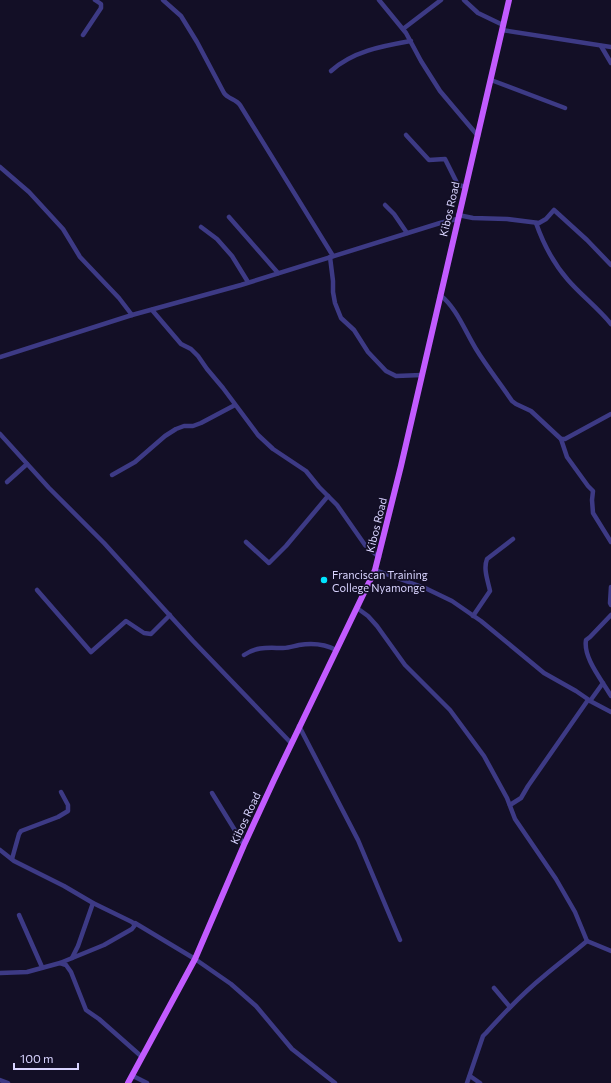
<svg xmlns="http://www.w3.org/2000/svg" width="611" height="1083" font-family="Commissioner,sans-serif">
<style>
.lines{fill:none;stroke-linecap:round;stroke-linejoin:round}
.minor{stroke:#3d3a85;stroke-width:4.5}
.major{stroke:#c25bff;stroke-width:6}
.poi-dot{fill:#00e5ff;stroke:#130f26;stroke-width:1.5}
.labels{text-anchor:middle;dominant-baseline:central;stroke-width:3.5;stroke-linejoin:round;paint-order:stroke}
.street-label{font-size:11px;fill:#d9d4ff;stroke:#130f26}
.poi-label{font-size:11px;fill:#d9d4ff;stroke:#130f26;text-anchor:start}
</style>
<rect width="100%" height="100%" fill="#130f26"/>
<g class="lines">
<g class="minor">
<path d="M163,0L181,16L197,42L224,93C228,99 236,99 240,105L333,256"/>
<polyline points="379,0 406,33 421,61 440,91 478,136"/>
<polyline points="464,0 478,13 503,25"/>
<polyline points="403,29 441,0"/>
<polyline points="502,30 611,47"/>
<polyline points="83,35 101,8 101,4 95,0"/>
<polyline points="601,46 611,63"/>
<path d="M331,71C353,51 383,46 411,41"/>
<polyline points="491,80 565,108"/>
<polyline points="406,135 429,160 445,159 457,183 459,185 465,187"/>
<polyline points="0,167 29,192 63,229 80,257 119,298 132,315"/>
<polyline points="385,205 394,214 407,233"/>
<polyline points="458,215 473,218 507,219 539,223 546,219 554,210 587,240 611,265"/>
<polyline points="229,217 278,273"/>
<path d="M536,223C543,243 554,264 568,280C581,295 598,308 611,324"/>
<polyline points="201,227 217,239 232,256 248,282"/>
<polyline points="330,257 333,281 333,292 335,303 341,318 354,330 368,352 386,371 396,376 422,375"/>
<path d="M440,295C456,307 465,331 476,349C487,367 500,383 512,401L516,404L531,411L561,439L567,457L588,486L593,491L592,500L593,513L611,542"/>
<polyline points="152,310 181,344 191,349 198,356 207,369 223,388 258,435 273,449 306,471 319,487 337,505 365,545 379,557"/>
<polyline points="0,357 132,315 241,285 440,223 457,219"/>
<polyline points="0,434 49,488 104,543 193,641 291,743"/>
<polyline points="561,439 565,439 611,414"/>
<polyline points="112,475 135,462 165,436 176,429 184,426 193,426 201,423 235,405"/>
<polyline points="7,482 27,464"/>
<polyline points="246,542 269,563 286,546 328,496"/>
<polyline points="375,570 425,588 452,601 481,621 544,673 576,691 592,702 611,712"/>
<polyline points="611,587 610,603 611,605"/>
<polyline points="37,590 91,652 126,621 144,633 151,634 170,615"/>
<polyline points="357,608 368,616 377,626 405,665 450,710 484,756 507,798 515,819 556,879 575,912 587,941 611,951"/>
<path d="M611,615L590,637L586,640C583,658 602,680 611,696"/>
<path d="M473,616L490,591C488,581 483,569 487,559L513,539"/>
<path d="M244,655C257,646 269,648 283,648C289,648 294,646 299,645C312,643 325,644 336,650"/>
<polyline points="590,701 603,683"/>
<polyline points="299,726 358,840 400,940"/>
<polyline points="212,793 244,845"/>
<polyline points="510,805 521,798 528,786 588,700"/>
<polyline points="0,850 14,861 64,886 93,903 132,922 135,925 132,929 104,945 60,963 27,972 0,973"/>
<polyline points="12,859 19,834 21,831 58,817 68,811 68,805 61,792"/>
<polyline points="19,915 42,967"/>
<polyline points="135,923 195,959 231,984 256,1006 292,1049 335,1083"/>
<polyline points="72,958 78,946 93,903"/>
<polyline points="60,963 66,965 71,972 86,1010 99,1019 142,1057"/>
<polyline points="494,988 510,1007"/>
<polyline points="133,1076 147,1083"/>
<polyline points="470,1076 480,1083"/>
<polyline points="0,1080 8,1083"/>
<path d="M467,1083L483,1036L486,1033C504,1013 523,993 544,976C558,964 573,953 587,941"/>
</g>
<polyline class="major" points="128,1083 195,959 244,845 274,780 375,570 401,466 509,0"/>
</g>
<circle class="poi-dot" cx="324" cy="580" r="4"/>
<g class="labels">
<g class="street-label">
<text transform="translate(449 209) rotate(-77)">Kibos Road</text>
<text transform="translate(376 525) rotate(-76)">Kibos Road</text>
<text transform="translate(245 818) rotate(-65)">Kibos Road</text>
</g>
<g class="poi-label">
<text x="332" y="574">Franciscan Training<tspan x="332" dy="13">College Nyamonge</tspan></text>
</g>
</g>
<path d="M14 1063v6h64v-6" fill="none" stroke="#d9d4ff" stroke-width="2"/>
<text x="20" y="1063" font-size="12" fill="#d9d4ff" stroke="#130f26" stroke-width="3" paint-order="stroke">100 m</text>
</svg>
